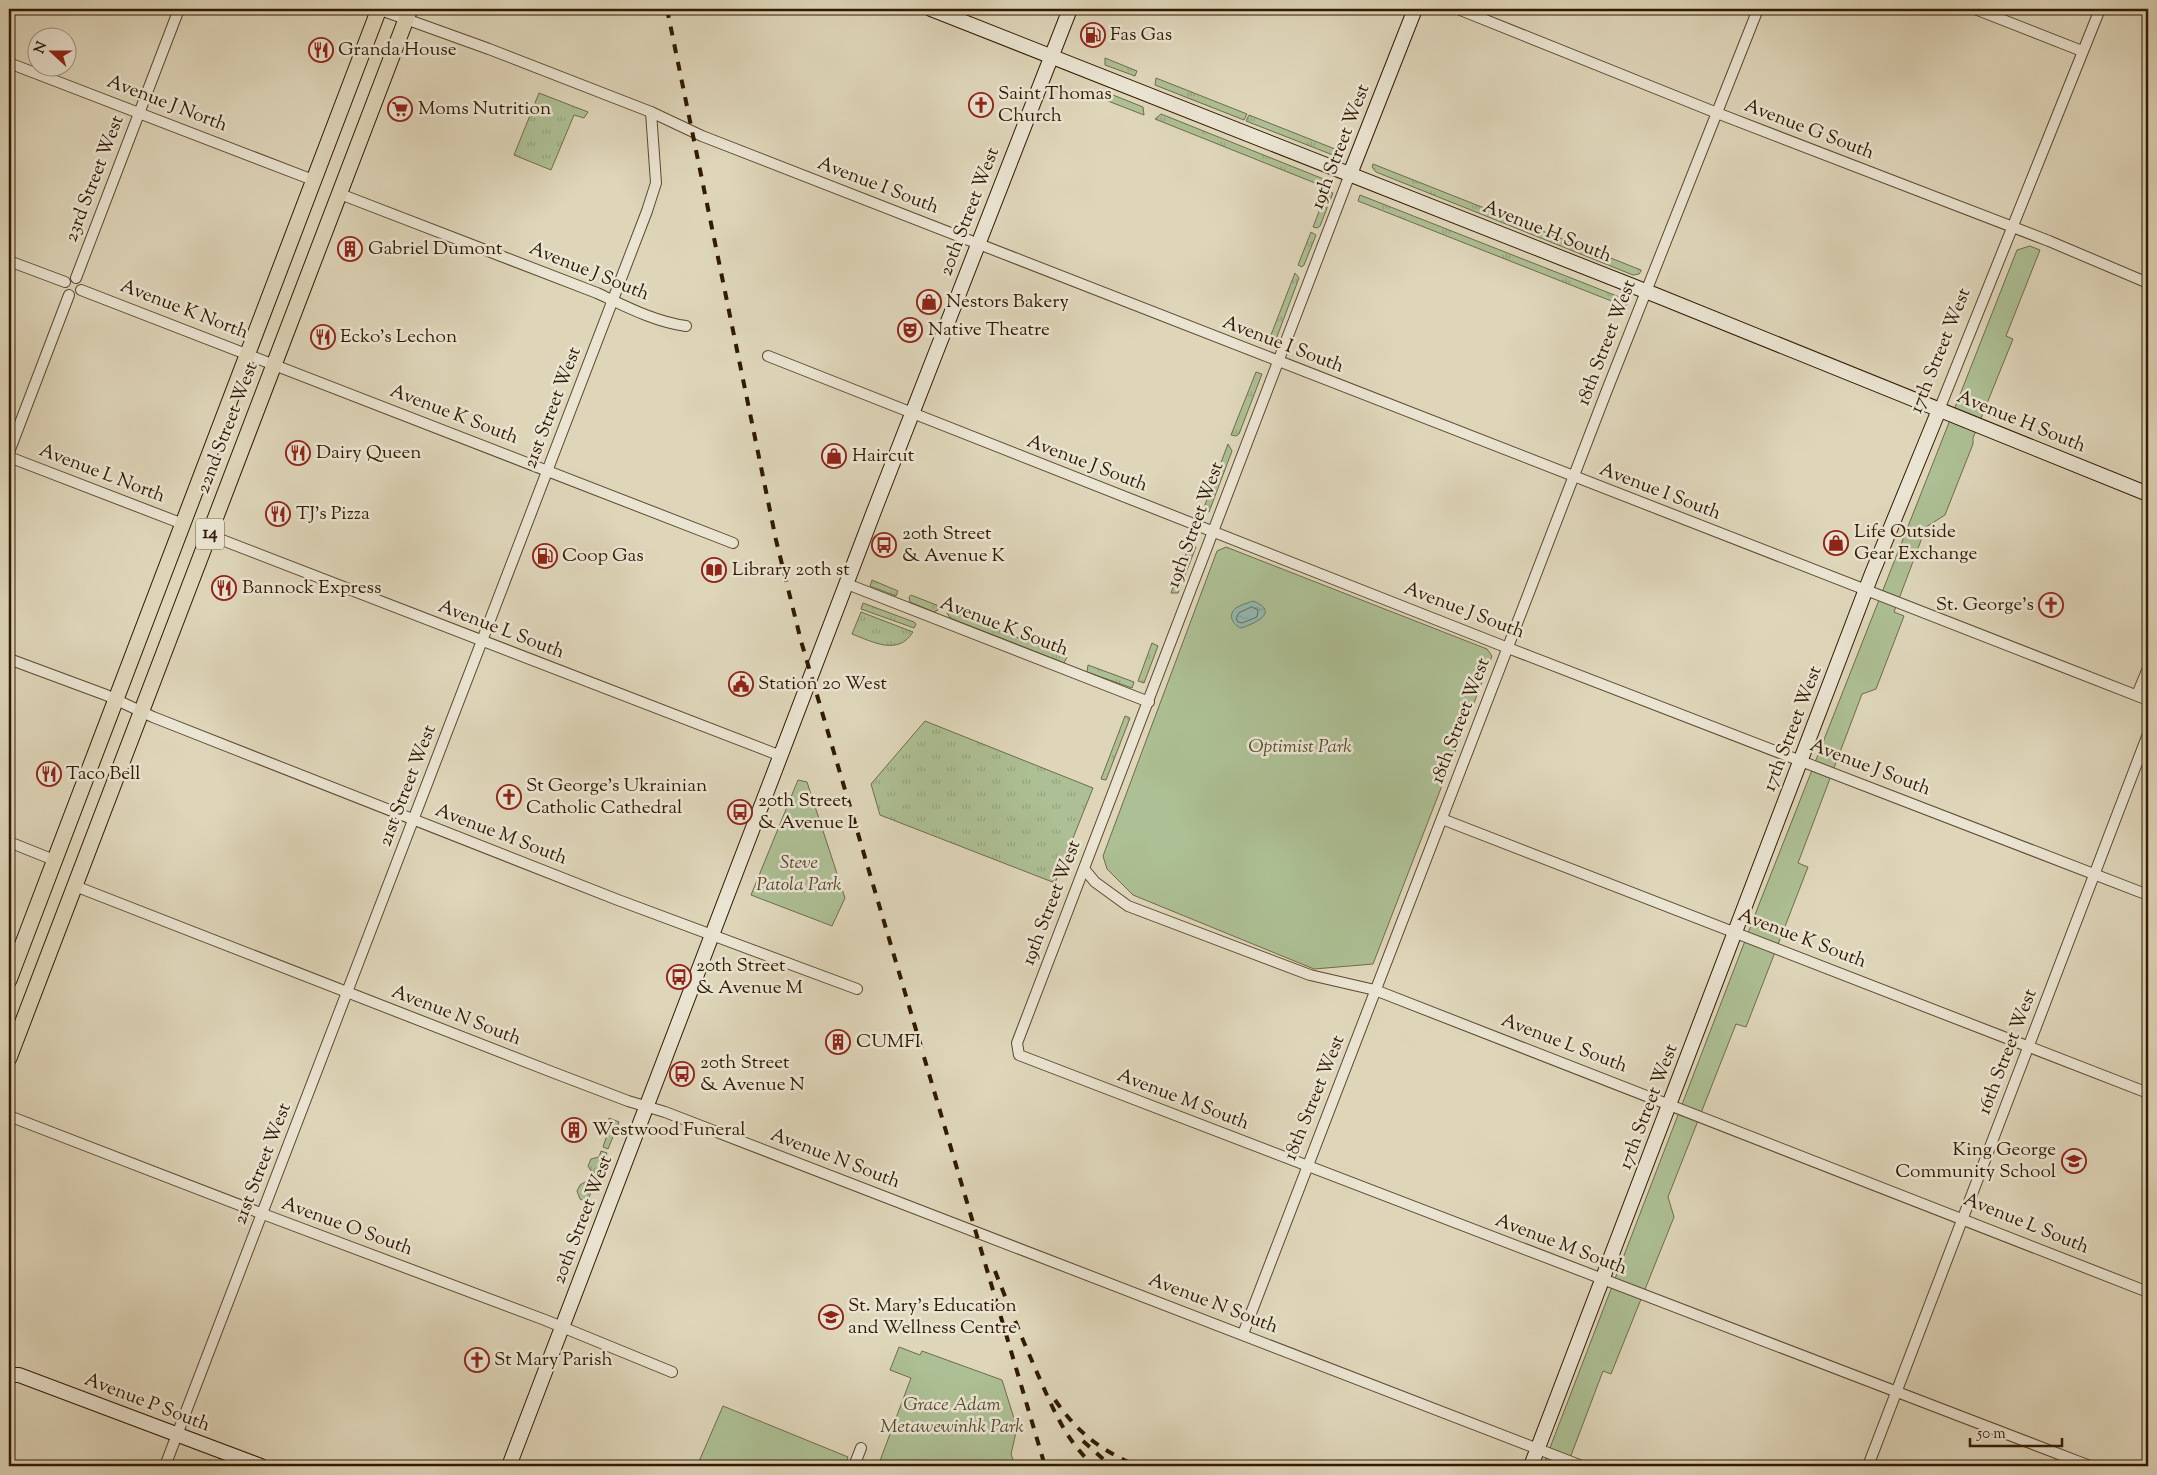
<svg xmlns="http://www.w3.org/2000/svg" width="2157" height="1475" font-family="'Sorts Mill Goudy',serif">
<style>
.grass{fill:url(#grass-tufts);stroke:#6f6c4a}
.park{fill:#adbf94;stroke:#6f6c4a}
.water{fill:url(#water-ripples);stroke:#6c796a}
.lines{fill:none;stroke-linecap:round;stroke-linejoin:round}
.shore{stroke:#626a58;stroke-width:1}
.street-casing{stroke:#5c492e;stroke-width:12}
.secondary-casing{stroke:#311a00;stroke-width:16}
.primary-casing{stroke:#311a00;stroke-width:17}
.street{stroke:#eae4d2;stroke-width:10}
.secondary{stroke:#eae4d2;stroke-width:14}
.primary{stroke:#dfd6ba;stroke-width:15}
.rail{stroke:#311a00;stroke-width:4;stroke-dasharray:9 9;stroke-linecap:butt}
.labels{text-anchor:middle;dominant-baseline:central;stroke-width:5;stroke-linejoin:round;paint-order:stroke}
.shield{fill:#eae4d2;stroke:#68573f;stroke-width:1}
.shield-label{font-size:18px;font-weight:bold;fill:#311a00}
.poi-label{font-size:19px;fill:#311a00;stroke:#eae4d2;text-anchor:start}
.street-label{font-size:19px;fill:#311a00;stroke:#eae4d2}
.park-label{font-size:19px;font-style:italic;fill:#564c2c;stroke:#eae4d2}
</style>
<defs>
<pattern id="grass-tufts" width="24" height="20" patternUnits="userSpaceOnUse" patternTransform="scale(1.25)"><rect width="24" height="20" fill="#adbf94"/><path d="M3 7l-1-3M5 7V3M7 7l1-3M15 17l-1-3M17 17v-4M19 17l1-3" fill="none" stroke="#95a47e"/></pattern>
<pattern id="water-ripples" width="26" height="14" patternUnits="userSpaceOnUse" patternTransform="scale(1.25)"><rect width="26" height="14" fill="#93b9b0"/><path d="M2 4q2-2 4 0t4 0M15 11q2-2 4 0t4 0" fill="none" stroke="#7f9e96"/></pattern>
</defs>
<rect width="100%" height="100%" fill="#dfd6ba"/>
<filter id="stains"><feTurbulence type="fractalNoise" baseFrequency=".004" numOctaves="4"/><feColorMatrix values="0 0 0 0 .2 0 0 0 0 .09 0 0 0 0 .02 0 0 0 .5 -.17"/></filter>
<radialGradient id="worn" r=".72"><stop offset=".6" stop-color="#630" stop-opacity="0"/><stop offset="1" stop-color="#630" stop-opacity=".3"/></radialGradient>
<g class="grass">
<polygon points="1105,58 1137,71 1135,76 1105,65"/>
<polygon points="1156,78 1247,114 1244,120 1155,85"/>
<polygon points="1098,89 1143,107 1144,115 1095,96"/>
<polygon points="539,93 588,112 584,118 574,115 551,170 514,155"/>
<polygon points="1161,114 1326,180 1325,187 1155,119"/>
<polygon points="1249,115 1340,151 1338,157 1246,121"/>
<polygon points="1373,164 1641,270 1641,271 1639,274 1633,275 1376,172 1372,167"/>
<polygon points="1327,191 1333,193 1320,226 1317,228 1313,227"/>
<polygon points="1360,195 1622,298 1628,304 1624,306 1358,201"/>
<polygon points="1311,232 1316,235 1304,265 1302,267 1298,265"/>
<polygon points="1295,273 1299,278 1275,342 1269,340"/>
<polygon points="1256,372 1262,374 1239,434 1236,436 1231,435"/>
<polygon points="1228,444 1232,451 1209,512 1203,510"/>
<polygon points="1190,543 1196,547 1178,593 1171,593"/>
<polygon points="872,580 898,591 896,596 870,586"/>
<polygon points="911,595 939,606 938,610 934,612 910,602 909,597"/>
<polygon points="863,603 914,622 916,624 914,628 861,609"/>
<polygon points="948,610 1067,657 1064,663 950,618 947,613"/>
<path d="M861,612L913,632C898,656 873,642 852,634Z"/>
<polygon points="1152,643 1158,646 1144,683 1138,681"/>
<polygon points="1088,665 1134,682 1132,688 1087,672"/>
<polygon points="1125,716 1130,718 1106,780 1101,779"/>
<polygon points="925,721 1093,788 1055,883 880,815 871,784"/>
<polygon points="609,1118 619,1122 608,1149 603,1147 610,1126 607,1125"/>
<polygon points="601,1151 607,1153 599,1174 591,1171 588,1166 591,1159 599,1157"/>
<polygon points="585,1182 594,1185 587,1202 580,1199 577,1191 580,1185"/>
</g>
<g class="park">
<polygon points="2030,246 2040,250 2006,336 2013,339 1973,438 1973,444 1945,515 1926,527 1894,612 1904,616 1876,689 1862,694 1798,863 1808,867 1746,1027 1736,1024 1668,1197 1674,1217 1611,1374 1603,1371 1567,1466 1543,1466 1758,907 2017,250"/>
<polygon points="1226,547 1487,649 1492,656 1373,964 1314,969 1133,895 1107,869 1103,856 1217,551"/>
<polygon points="798,780 807,782 845,898 832,926 751,895"/>
<polygon points="899,1347 920,1355 922,1351 1002,1380 1017,1428 1011,1454 1015,1466 878,1466 911,1378 890,1370"/>
<polygon points="723,1406 848,1457 845,1466 697,1466"/>
</g>
<path class="water" d="M1253,601C1281,612 1254,624 1241,628C1233,625 1227,615 1236,608C1240,605 1248,603 1253,601Z"/>
<g class="lines">
<polygon class="shore" points="1252,607 1258,610 1257,617 1242,623 1238,622 1236,618 1239,613"/>
<defs>
<g id="street">
<polyline points="378,9 489,49 651,112 702,136 2148,700"/>
<polyline points="1458,9 1717,113 2049,241 2148,283"/>
<polyline points="1975,9 2082,51"/>
<polyline points="9,63 313,180"/>
<polyline points="1350,174 1017,1043 1019,1055 2090,1466"/>
<path d="M340,194L597,293C625,306 655,322 686,326"/>
<polyline points="9,261 65,282"/>
<polyline points="76,278 179,9"/>
<polyline points="81,290 733,543"/>
<polyline points="768,356 1508,648 2148,895"/>
<polyline points="1939,410 2100,9"/>
<polyline points="9,452 69,295"/>
<polyline points="9,457 183,524"/>
<polyline points="209,535 781,756"/>
<polyline points="847,584 1149,702"/>
<polyline points="9,659 106,695 153,717 618,900 857,989"/>
<polyline points="2137,695 2148,668"/>
<polyline points="1442,819 2148,1093"/>
<polyline points="9,842 54,860"/>
<polyline points="1085,870 1095,882 1128,906 1310,975 1375,990 2148,1292"/>
<polyline points="75,886 552,1072 628,1101 665,1112 1582,1466"/>
<polyline points="9,1116 263,1214 545,1320 672,1372"/>
<polyline points="1243,1334 1607,390 1758,9"/>
<polyline points="165,1466 647,211 656,183 651,112"/>
<polyline points="854,1466 861,1448"/>
<polyline points="1868,1466 2148,734"/>
</g>
<g id="secondary">
<polyline points="931,9 1658,296 2148,494"/>
<polyline points="1350,174 1415,9"/>
<polyline points="9,1375 19,1375 261,1466"/>
<polyline points="509,1466 876,506 1070,9"/>
<polyline points="1531,1466 1871,576 1939,410"/>
</g>
<g id="primary">
<polyline points="9,980 379,9"/>
<polyline points="9,1058 410,9"/>
</g>
</defs>
<use href="#street" class="street-casing"/>
<use href="#secondary" class="secondary-casing"/>
<use href="#primary" class="primary-casing"/>
<use href="#street" class="street"/>
<use href="#secondary" class="secondary"/>
<use href="#primary" class="primary"/>
<g class="rail">
<polyline points="667,9 776,540 801,641 1045,1466"/>
<path d="M995,1271C1008,1304 1021,1336 1035,1368C1051,1404 1064,1439 1094,1466"/>
<path d="M1055,1400C1079,1434 1099,1449 1137,1466"/>
<polyline points="1083,1441 1111,1466"/>
</g>
</g>
<defs>
<symbol id="fuel-ring" viewBox="-11 -11 22 22"><circle r="9.5" fill="#eae4d2" stroke="#8f2418" stroke-width="1.5"/><path d="M-5.5-6h7V0h2V4h1.3V-2.5L3-4.5l.8-.8L6-3V5H2.5V1h-1V6h-7ZM-4.2-4.7v3.2H.2V-4.7Z" fill="#8f2418"/></symbol>
<symbol id="restaurant-ring" viewBox="-11 -11 22 22"><circle r="9.5" fill="#eae4d2" stroke="#8f2418" stroke-width="1.5"/><path d="M-5-6h1v4h1v-4h1v4h1v-4h1v5L-1.5 .5V6h-2V.5L-5-1ZM5-6V6H3V1.5H1.5Q1.5-4 5-6Z" fill="#8f2418"/></symbol>
<symbol id="church-ring" viewBox="-11 -11 22 22"><circle r="9.5" fill="#eae4d2" stroke="#8f2418" stroke-width="1.5"/><path d="M-1.2-6h2.4v3.5h3.3v2.4h-3.3V6h-2.4V-.1h-3.3v-2.4h3.3Z" fill="#8f2418"/></symbol>
<symbol id="supermarket-ring" viewBox="-11 -11 22 22"><circle r="9.5" fill="#eae4d2" stroke="#8f2418" stroke-width="1.5"/><path d="M-6-5.5h2.5l.6 2H6L4.5 2H-2.5L-4.4-4H-6ZM-1.5 3.2a1.3 1.3 0 1 0 .1 0ZM3 3.2a1.3 1.3 0 1 0 .1 0Z" fill="#8f2418"/></symbol>
<symbol id="building-ring" viewBox="-11 -11 22 22"><circle r="9.5" fill="#eae4d2" stroke="#8f2418" stroke-width="1.5"/><path d="M-4-6H4V6H1V3H-1V6H-4ZM-2.5-4.3h1.7v1.8h-1.7ZM.8-4.3h1.7v1.8H.8ZM-2.5-1h1.7V.8h-1.7ZM.8-1h1.7V.8H.8Z" fill="#8f2418"/></symbol>
<symbol id="shop-ring" viewBox="-11 -11 22 22"><circle r="9.5" fill="#eae4d2" stroke="#8f2418" stroke-width="1.5"/><path d="M-5-2.5h2.3a2.7 3.5 0 0 1 5.4 0H5L5.5 6h-11ZM-1.5-2.5h3a1.5 2.3 0 0 0-3 0Z" fill="#8f2418"/></symbol>
<symbol id="theatre-ring" viewBox="-11 -11 22 22"><circle r="9.5" fill="#eae4d2" stroke="#8f2418" stroke-width="1.5"/><path d="M-5-5.5Q0-4 5-5.5V0Q5 5 0 6Q-5 5-5 0ZM-3.3-2.5H-1v1.5H-3.3ZM1-2.5H3.3v1.5H1ZM-2.8 1Q0 5.5 2.8 1Z" fill="#8f2418"/></symbol>
<symbol id="bus-ring" viewBox="-11 -11 22 22"><circle r="9.5" fill="#eae4d2" stroke="#8f2418" stroke-width="1.5"/><path d="M-5-6H5V4H4V6H2V4H-2V6H-4V4H-5ZM-3.5-4V0h7V-4ZM-3.5 1.2v1.5H-2V1.2ZM2 1.2v1.5H3.5V1.2Z" fill="#8f2418"/></symbol>
<symbol id="library-ring" viewBox="-11 -11 22 22"><circle r="9.5" fill="#eae4d2" stroke="#8f2418" stroke-width="1.5"/><path d="M-6-4Q-3-5.5-.7-3.5V5Q-3 3-6 4ZM6-4Q3-5.5 .7-3.5V5Q3 3 6 4Z" fill="#8f2418"/></symbol>
<symbol id="civic-ring" viewBox="-11 -11 22 22"><circle r="9.5" fill="#eae4d2" stroke="#8f2418" stroke-width="1.5"/><path d="M-.6-6.5H3V-4.5H.6V-3L4-1V1h2V6H-6V1h2V-1L-.6-3ZM-1.2 2.5V6h2.4V2.5Z" fill="#8f2418"/></symbol>
<symbol id="school-ring" viewBox="-11 -11 22 22"><circle r="9.5" fill="#eae4d2" stroke="#8f2418" stroke-width="1.5"/><path d="M0-5L7-2L0 1L-7-2ZM-4 1L0 2.5L4 1V4Q0 6-4 4Z" fill="#8f2418"/></symbol>
</defs>
<g fill-rule="evenodd">
<use href="#fuel-ring" x="1079" y="21" width="28" height="28"/>
<use href="#restaurant-ring" x="307" y="36" width="28" height="28"/>
<use href="#church-ring" x="967" y="91" width="28" height="28"/>
<use href="#supermarket-ring" x="386" y="95" width="28" height="28"/>
<use href="#building-ring" x="336" y="235" width="28" height="28"/>
<use href="#shop-ring" x="915" y="288" width="28" height="28"/>
<use href="#theatre-ring" x="896" y="316" width="28" height="28"/>
<use href="#restaurant-ring" x="309" y="323" width="28" height="28"/>
<use href="#restaurant-ring" x="284" y="439" width="28" height="28"/>
<use href="#shop-ring" x="820" y="442" width="28" height="28"/>
<use href="#restaurant-ring" x="264" y="500" width="28" height="28"/>
<use href="#shop-ring" x="1822" y="529" width="28" height="28"/>
<use href="#bus-ring" x="870" y="531" width="28" height="28"/>
<use href="#fuel-ring" x="531" y="542" width="28" height="28"/>
<use href="#library-ring" x="700" y="556" width="28" height="28"/>
<use href="#restaurant-ring" x="210" y="574" width="28" height="28"/>
<use href="#church-ring" x="2037" y="591" width="28" height="28"/>
<use href="#civic-ring" x="727" y="670" width="28" height="28"/>
<use href="#restaurant-ring" x="35" y="760" width="28" height="28"/>
<use href="#church-ring" x="495" y="783" width="28" height="28"/>
<use href="#bus-ring" x="726" y="798" width="28" height="28"/>
<use href="#bus-ring" x="665" y="963" width="28" height="28"/>
<use href="#building-ring" x="824" y="1028" width="28" height="28"/>
<use href="#bus-ring" x="668" y="1060" width="28" height="28"/>
<use href="#building-ring" x="560" y="1116" width="28" height="28"/>
<use href="#school-ring" x="2060" y="1147" width="28" height="28"/>
<use href="#school-ring" x="817" y="1303" width="28" height="28"/>
<use href="#church-ring" x="463" y="1346" width="28" height="28"/>
</g>
<g class="labels">
<rect class="shield" x="196" y="518.5" width="28" height="31" rx="4"/>
<g class="shield-label">
<text x="210" y="534">14</text>
</g>
<g class="poi-label">
<text x="1110" y="35">Fas Gas</text>
<text x="338" y="50">Granda House</text>
<text x="998" y="94">Saint Thomas<tspan x="998" dy="22">Church</tspan></text>
<text x="418" y="109">Moms Nutrition</text>
<text x="368" y="249">Gabriel Dumont</text>
<text x="946" y="302">Nestors Bakery</text>
<text x="928" y="330">Native Theatre</text>
<text x="340" y="337">Ecko's Lechon</text>
<text x="316" y="453">Dairy Queen</text>
<text x="852" y="456">Haircut</text>
<text x="296" y="514">TJ's Pizza</text>
<text x="1854" y="532">Life Outside<tspan x="1854" dy="22">Gear Exchange</tspan></text>
<text x="902" y="534">20th Street<tspan x="902" dy="22">&amp; Avenue K</tspan></text>
<text x="562" y="556">Coop Gas</text>
<text x="732" y="570">Library 20th st</text>
<text x="242" y="588">Bannock Express</text>
<text x="2034" y="605" text-anchor="end">St. George's</text>
<text x="758" y="684">Station 20 West</text>
<text x="66" y="774">Taco Bell</text>
<text x="526" y="786">St George's Ukrainian<tspan x="526" dy="22">Catholic Cathedral</tspan></text>
<text x="758" y="801">20th Street<tspan x="758" dy="22">&amp; Avenue L</tspan></text>
<text x="696" y="966">20th Street<tspan x="696" dy="22">&amp; Avenue M</tspan></text>
<text x="856" y="1042">CUMFI</text>
<text x="700" y="1063">20th Street<tspan x="700" dy="22">&amp; Avenue N</tspan></text>
<text x="592" y="1130">Westwood Funeral</text>
<text x="2056" y="1150" text-anchor="end">King George<tspan x="2056" dy="22">Community School</tspan></text>
<text x="848" y="1306">St. Mary's Education<tspan x="848" dy="22">and Wellness Centre</tspan></text>
<text x="494" y="1360">St Mary Parish</text>
</g>
<g class="street-label">
<text transform="translate(167 104) rotate(21)">Avenue J North</text>
<text transform="translate(1809 130) rotate(21)">Avenue G South</text>
<text transform="translate(1341 147) rotate(-69)">19th Street West</text>
<text transform="translate(95 179) rotate(-69)">23rd Street West</text>
<text transform="translate(878 186) rotate(21)">Avenue I South</text>
<text transform="translate(970 212) rotate(-69)">20th Street West</text>
<text transform="translate(1547 232) rotate(22)">Avenue H South</text>
<text transform="translate(589 272) rotate(22)">Avenue J South</text>
<text transform="translate(184 310) rotate(21)">Avenue K North</text>
<text transform="translate(1607 343) rotate(-69)">18th Street West</text>
<text transform="translate(1283 345) rotate(21)">Avenue I South</text>
<text transform="translate(1941 351) rotate(-68)">17th Street West</text>
<text transform="translate(553 408) rotate(-69)">21st Street West</text>
<text transform="translate(454 415) rotate(21)">Avenue K South</text>
<text transform="translate(2021 422) rotate(22)">Avenue H South</text>
<text transform="translate(228 428) rotate(-69)">22nd Street West</text>
<text transform="translate(1087 464) rotate(21)">Avenue J South</text>
<text transform="translate(102 474) rotate(21)">Avenue L North</text>
<text transform="translate(1660 492) rotate(21)">Avenue I South</text>
<text transform="translate(1196 525) rotate(-70)">19th Street West</text>
<text transform="translate(1464 611) rotate(21)">Avenue J South</text>
<text transform="translate(1004 627) rotate(21)">Avenue K South</text>
<text transform="translate(501 630) rotate(21)">Avenue L South</text>
<text transform="translate(1461 721) rotate(-69)">18th Street West</text>
<text transform="translate(1793 729) rotate(-69)">17th Street West</text>
<text transform="translate(1870 768) rotate(21)">Avenue J South</text>
<text transform="translate(408 786) rotate(-69)">21st Street West</text>
<text transform="translate(501 835) rotate(21)">Avenue M South</text>
<text transform="translate(1052 903) rotate(-69)">19th Street West</text>
<text transform="translate(1802 939) rotate(21)">Avenue K South</text>
<text transform="translate(456 1016) rotate(21)">Avenue N South</text>
<text transform="translate(1564 1044) rotate(21)">Avenue L South</text>
<text transform="translate(2008 1052) rotate(-69)">16th Street West</text>
<text transform="translate(1315 1098) rotate(-68)">18th Street West</text>
<text transform="translate(1183 1100) rotate(21)">Avenue M South</text>
<text transform="translate(1649 1107) rotate(-69)">17th Street West</text>
<text transform="translate(835 1159) rotate(21)">Avenue N South</text>
<text transform="translate(263 1164) rotate(-69)">21st Street West</text>
<text transform="translate(583 1220) rotate(-69)">20th Street West</text>
<text transform="translate(2026 1224) rotate(22)">Avenue L South</text>
<text transform="translate(347 1227) rotate(20)">Avenue O South</text>
<text transform="translate(1561 1245) rotate(21)">Avenue M South</text>
<text transform="translate(1213 1304) rotate(21)">Avenue N South</text>
<text transform="translate(147 1403) rotate(21)">Avenue P South</text>
</g>
<g class="park-label">
<text x="1300" y="747">Optimist Park</text>
<text x="799" y="863">Steve<tspan x="799" dy="22">Patola Park</tspan></text>
<text x="952" y="1405">Grace Adam<tspan x="952" dy="22">Metawewinhk Park</tspan></text>
</g>
</g>
<rect width="2157" height="1475" fill="none" stroke="#dfd6ba" stroke-width="30"/>
<rect x="10" y="10" width="2137" height="1455" fill="none" stroke="#311a00" stroke-width="2.5"/>
<rect x="15" y="15" width="2127" height="1445" fill="none" stroke="#311a00"/>
<g transform="translate(52 52) rotate(291)"><circle r="24" fill="#eae4d2" stroke="#a0937e"/>
<path d="M0-4L9 19L0 12L-9 19Z" fill="#8f2418"/>
<text y="-8" font-size="14" font-weight="bold" text-anchor="middle" fill="#311a00">N</text>
</g>
<path d="M1970 1438v8h92v-8" fill="none" stroke="#311a00" stroke-width="2.5"/>
<text x="1977" y="1438" font-size="15" fill="#311a00" stroke="#eae4d2" stroke-width="4" paint-order="stroke">50 m</text>
<rect width="100%" height="100%" filter="url(#stains)"/>
<rect width="100%" height="100%" fill="url(#worn)"/>
</svg>
